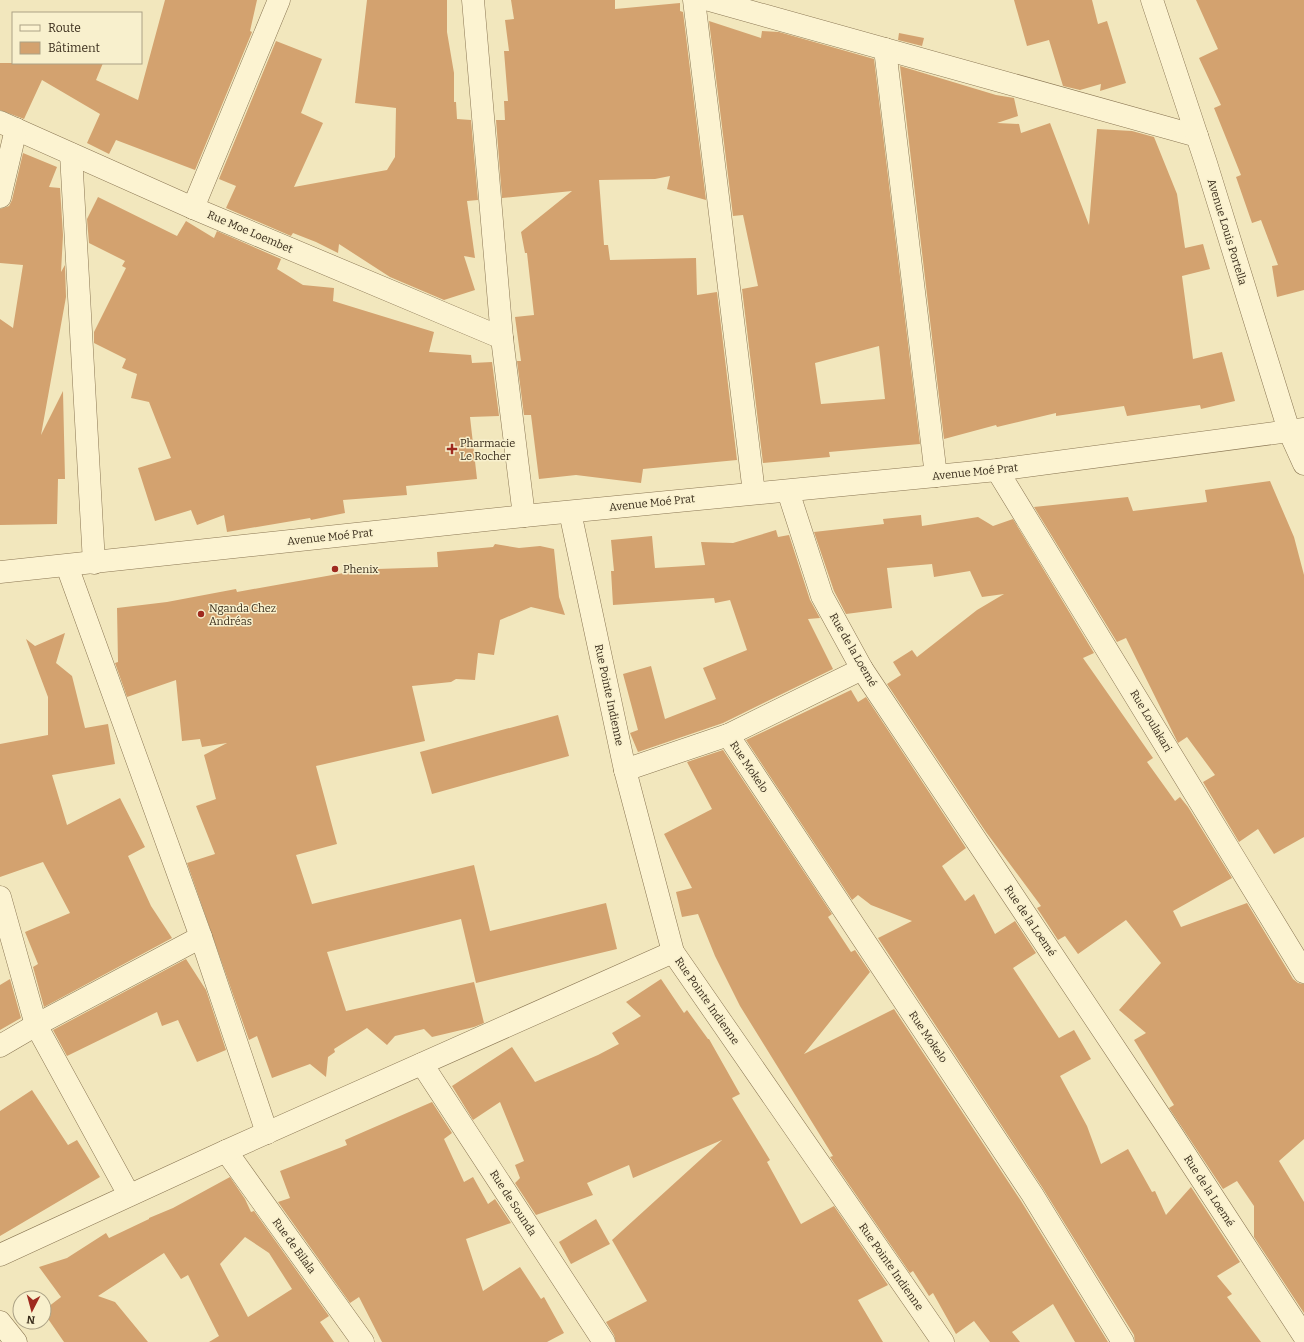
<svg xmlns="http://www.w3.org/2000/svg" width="1304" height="1342" font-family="Bitter,serif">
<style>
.building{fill:#d3a26f;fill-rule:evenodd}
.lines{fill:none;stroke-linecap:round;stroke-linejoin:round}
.minor-casing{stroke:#8b7754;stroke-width:23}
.minor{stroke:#fcf3d1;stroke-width:22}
.poi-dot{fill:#9f2a1f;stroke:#f8f0cd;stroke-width:1.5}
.labels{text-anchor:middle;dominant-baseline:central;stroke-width:3;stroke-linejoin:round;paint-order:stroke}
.street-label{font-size:11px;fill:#392c1b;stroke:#f8f0cd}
.poi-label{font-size:11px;fill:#392c1b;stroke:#f8f0cd;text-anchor:start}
</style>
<rect width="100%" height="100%" fill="#f2e7bd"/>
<g class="building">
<polygon points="165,0 257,0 250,31 252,32 195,170 116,140 109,154 87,143 100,114 42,80 24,119 0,110 0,63 103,63 96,80 138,100"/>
<polygon points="367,0 447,0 447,32 454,73 454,102 456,102 457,119 471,120 478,200 467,201 475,258 464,256 475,290 444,300 390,277 339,244 338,253 316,242 293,233 291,236 226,208 236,186 219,179 276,41 322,59 301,113 323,123 294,187 387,170 395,157 396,108 355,103"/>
<polygon points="511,0 615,0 615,9 680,3 680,11 683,12 706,200 667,189 670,176 655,179 599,180 604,245 608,245 610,260 696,258 697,295 717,292 737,460 643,469 641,483 576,475 539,479 531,415 524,415 517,361 521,361 515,317 534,315 527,253 525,253 521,232 572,191 502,198 496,120 505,120 504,101 508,101 504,51 509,51 505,20 514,19"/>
<polygon points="1014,0 1092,0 1098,24 1107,21 1126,83 1100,91 1101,84 1080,90 1063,86 1049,40 1027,46"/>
<polygon points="1196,0 1304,0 1304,290 1277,297 1272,266 1278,265 1261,220 1252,223 1236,177 1241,175 1214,108 1221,105 1199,58 1218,49"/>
<path d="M709,21L761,38L762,31L779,32L874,59L920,444L829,452L830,457L763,463L742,289L758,286L743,215L733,216ZM879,346L885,399L821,404L815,363Z"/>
<polygon points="899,33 924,38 922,46 898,40"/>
<polygon points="900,66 996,95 1014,98 1018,116 997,123 1019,124 1021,133 1050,123 1089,225 1097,129 1132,131 1154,137 1177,194 1185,248 1203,244 1210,269 1182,276 1193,359 1222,352 1235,401 1201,409 1200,405 1127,416 1124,406 1056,416 1056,413 997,427 996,425 944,439"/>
<polygon points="23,153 57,167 49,187 60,188 63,235 61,272 65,265 66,297 41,435 63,391 65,479 58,479 57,524 0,525 0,319 13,328 23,265 0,263 0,209 9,206 12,200"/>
<polygon points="98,197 177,236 186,221 214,238 217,231 281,259 277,269 303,285 334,288 333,301 434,332 429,352 471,355 472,363 492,362 499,416 470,417 477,479 406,486 407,495 343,500 345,513 311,520 310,518 227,532 224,515 197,525 191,510 155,521 138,468 171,458 149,402 131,398 137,374 122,368 126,359 94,343 94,332 126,268 122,266 125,261 89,243 87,219"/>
<polygon points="1270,481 1294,537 1304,575 1304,837 1274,854 1258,829 1239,842 1203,782 1215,775 1187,737 1178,743 1126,638 1117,642 1034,507 1128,497 1133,511 1207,502 1205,490"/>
<polygon points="921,515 922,526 978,517 993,526 1013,519 1094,653 1083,658 1153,758 1147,762 1175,801 1180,797 1188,807 1232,878 1173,911 1181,927 1247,903 1293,979 1298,983 1304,984 1304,1139 1279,1161 1304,1202 1304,1313 1254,1237 1254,1206 1237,1181 1223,1189 1169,1108 1174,1105 1134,1040 1146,1033 1119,1010 1161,963 1126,920 1078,954 1065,936 1058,940 1037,908 1041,906 986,832 887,684 901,675 893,662 912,650 917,657 977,610 1004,594 982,597 970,571 934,577 932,564 887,568 892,608 846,614 834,591 814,532 884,524 883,519"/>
<polygon points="776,530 778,537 789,535 810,600 820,618 808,619 833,669 723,723 638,752 630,733 638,730 623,674 651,666 665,719 716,699 703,668 747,650 730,600 715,603 714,598 613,605 611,571 614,571 611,540 652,536 655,568 705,565 701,542 733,543"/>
<polygon points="495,544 519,548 540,546 554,549 559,597 565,615 531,607 500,620 494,655 478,653 475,680 456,679 451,682 412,686 425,741 316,766 337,844 296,855 312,904 474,865 490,931 606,903 617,949 476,983 461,919 327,952 346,1011 474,982 484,1023 474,1027 432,1037 424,1029 395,1036 387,1045 367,1028 334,1049 335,1052 328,1057 326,1077 310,1064 272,1078 257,1036 249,1040 187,863 215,854 196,806 216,799 204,755 227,743 202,747 200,739 182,741 176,680 127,697 115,663 118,662 117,608 167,602 236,589 237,592 377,567 377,569 438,567 437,552 493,547"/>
<polygon points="65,633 56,663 72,676 85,728 108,724 115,764 52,775 67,825 120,798 145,847 128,856 151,906 172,938 44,1007 33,967 38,964 25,932 70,913 43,862 0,877 0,744 48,735 48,697 26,639 35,646"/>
<polygon points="851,690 858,702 866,697 966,848 942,866 965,901 974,894 995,934 1015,921 1036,953 1013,968 1059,1038 1074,1030 1091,1059 1060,1076 1087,1126 1101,1164 1128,1149 1152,1192 1155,1191 1166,1215 1191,1187 1240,1262 1217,1276 1232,1294 1227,1297 1261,1342 1135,1342 1134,1335 1042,1187 878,938 912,921 871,905 858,895 852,900 746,740"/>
<polygon points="558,715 569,756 432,794 420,752"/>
<polygon points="723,750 832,914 828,917 851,952 855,950 870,972 804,1054 894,1009 1021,1201 1108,1342 1075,1342 1053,1304 1012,1332 1020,1342 990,1342 974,1321 956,1334 933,1293 929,1296 913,1271 910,1273 830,1157 833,1156 740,1006 715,956 698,914 682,917 676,892 692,888 664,834 712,809 687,762"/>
<polygon points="186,959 206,990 226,1050 197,1062 178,1020 162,1026 157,1012 67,1056 53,1030"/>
<polygon points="10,979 21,1018 0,1030 0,985"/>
<polygon points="661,979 684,1013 687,1010 708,1039 709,1039 740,1094 732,1098 770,1160 767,1162 801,1224 834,1206 888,1285 858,1300 883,1342 616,1342 614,1335 606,1322 647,1301 612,1240 722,1140 633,1178 629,1165 587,1183 593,1195 536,1215 515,1183 520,1178 515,1165 524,1161 500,1102 473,1120 452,1086 512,1047 535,1082 598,1055 619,1044 612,1033 641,1016 626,1002"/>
<polygon points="32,1090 68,1145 77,1140 100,1177 0,1236 0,1111"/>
<polygon points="432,1102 452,1133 444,1139 464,1182 473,1177 488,1204 495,1199 511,1223 466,1239 483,1291 520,1267 541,1299 544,1297 564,1333 547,1342 382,1342 359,1297 350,1303 278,1202 290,1198 280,1171 347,1145 345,1140"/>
<path d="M230,1177L245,1199L251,1212L254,1211L329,1316L320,1322L334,1342H209L219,1336L188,1275L181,1279L164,1253L98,1296L115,1302L148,1342H64L44,1313V1310L61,1297L39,1267L67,1258L106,1233L109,1238L149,1219V1218L173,1208ZM245,1237L269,1253L292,1289L248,1317L220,1264Z"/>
<polygon points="596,1219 610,1244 571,1264 559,1242"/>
</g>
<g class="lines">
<defs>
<g id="minor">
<polyline points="473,0 502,338 524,516"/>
<polyline points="694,0 754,493"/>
<polyline points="709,0 1197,136"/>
<polyline points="1152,0 1206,163 1289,431 1304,464"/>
<polyline points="885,49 936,476"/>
<polyline points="0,122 193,208 502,338"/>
<polyline points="71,154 94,563"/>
<polyline points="0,197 16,129"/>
<polyline points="193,208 279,0"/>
<polyline points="997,470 1304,972"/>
<polyline points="788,491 822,596 862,669 1164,1122 1304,1336"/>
<polyline points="570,512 625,770 673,952 943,1342"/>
<polyline points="67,566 201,937 267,1133"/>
<polyline points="0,572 524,516 997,470 1304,429"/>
<polyline points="728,735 1032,1194 1123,1342"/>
<polyline points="625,770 728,735 862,669"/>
<polyline points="0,897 36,1025 129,1195"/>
<polyline points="0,1046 36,1025 201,937"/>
<polyline points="422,1064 604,1342"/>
<polyline points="226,1151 363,1342"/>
<polyline points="0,1255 226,1151 673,952"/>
<polyline points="0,1322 16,1342"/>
</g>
</defs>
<use href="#minor" class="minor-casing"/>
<use href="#minor" class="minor"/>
</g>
<g class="poi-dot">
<path d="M450 443h4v4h4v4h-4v4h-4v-4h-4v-4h4z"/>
<circle cx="335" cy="569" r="4"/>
<circle cx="201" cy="614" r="4"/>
</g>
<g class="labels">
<g class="street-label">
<text transform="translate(250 232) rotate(23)">Rue Moe Loembet</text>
<text transform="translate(1227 232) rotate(73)">Avenue Louis Portella</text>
<text transform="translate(975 472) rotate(-6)">Avenue Moé Prat</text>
<text transform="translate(652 503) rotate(-6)">Avenue Moé Prat</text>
<text transform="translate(330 537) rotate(-6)">Avenue Moé Prat</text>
<text transform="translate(853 650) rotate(60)">Rue de la Loemé</text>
<text transform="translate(609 695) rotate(78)">Rue Pointe Indienne</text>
<text transform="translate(1151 721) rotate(59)">Rue Loulakari</text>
<text transform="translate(749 767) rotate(56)">Rue Mokelo</text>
<text transform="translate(1030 921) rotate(56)">Rue de la Loemé</text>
<text transform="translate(707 1001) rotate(55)">Rue Pointe Indienne</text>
<text transform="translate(928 1037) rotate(56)">Rue Mokelo</text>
<text transform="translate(1209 1191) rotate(57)">Rue de la Loemé</text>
<text transform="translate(513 1203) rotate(57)">Rue de Sounda</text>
<text transform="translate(294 1246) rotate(54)">Rue de Bilala</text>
<text transform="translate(891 1267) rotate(55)">Rue Pointe Indienne</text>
</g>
<g class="poi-label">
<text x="460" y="443">Pharmacie<tspan x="460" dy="13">Le Rocher</tspan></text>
<text x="343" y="569">Phenix</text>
<text x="209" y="608">Nganda Chez<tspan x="209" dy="13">Andréas</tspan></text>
</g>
</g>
<rect x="12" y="12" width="130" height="52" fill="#f8f0cd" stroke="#aca286"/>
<rect x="20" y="25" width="20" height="6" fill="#fcf3d1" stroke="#aca286"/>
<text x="48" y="32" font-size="12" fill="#392c1b">Route</text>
<rect x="20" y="42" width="20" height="12" fill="#d3a26f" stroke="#aca286"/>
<text x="48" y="52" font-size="12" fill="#392c1b">Bâtiment</text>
<g transform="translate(32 1310) rotate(186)"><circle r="19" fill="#f8f0cd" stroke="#aca286"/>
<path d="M0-3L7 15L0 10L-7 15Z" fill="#9f2a1f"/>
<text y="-6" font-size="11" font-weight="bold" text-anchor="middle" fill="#392c1b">N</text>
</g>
</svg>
